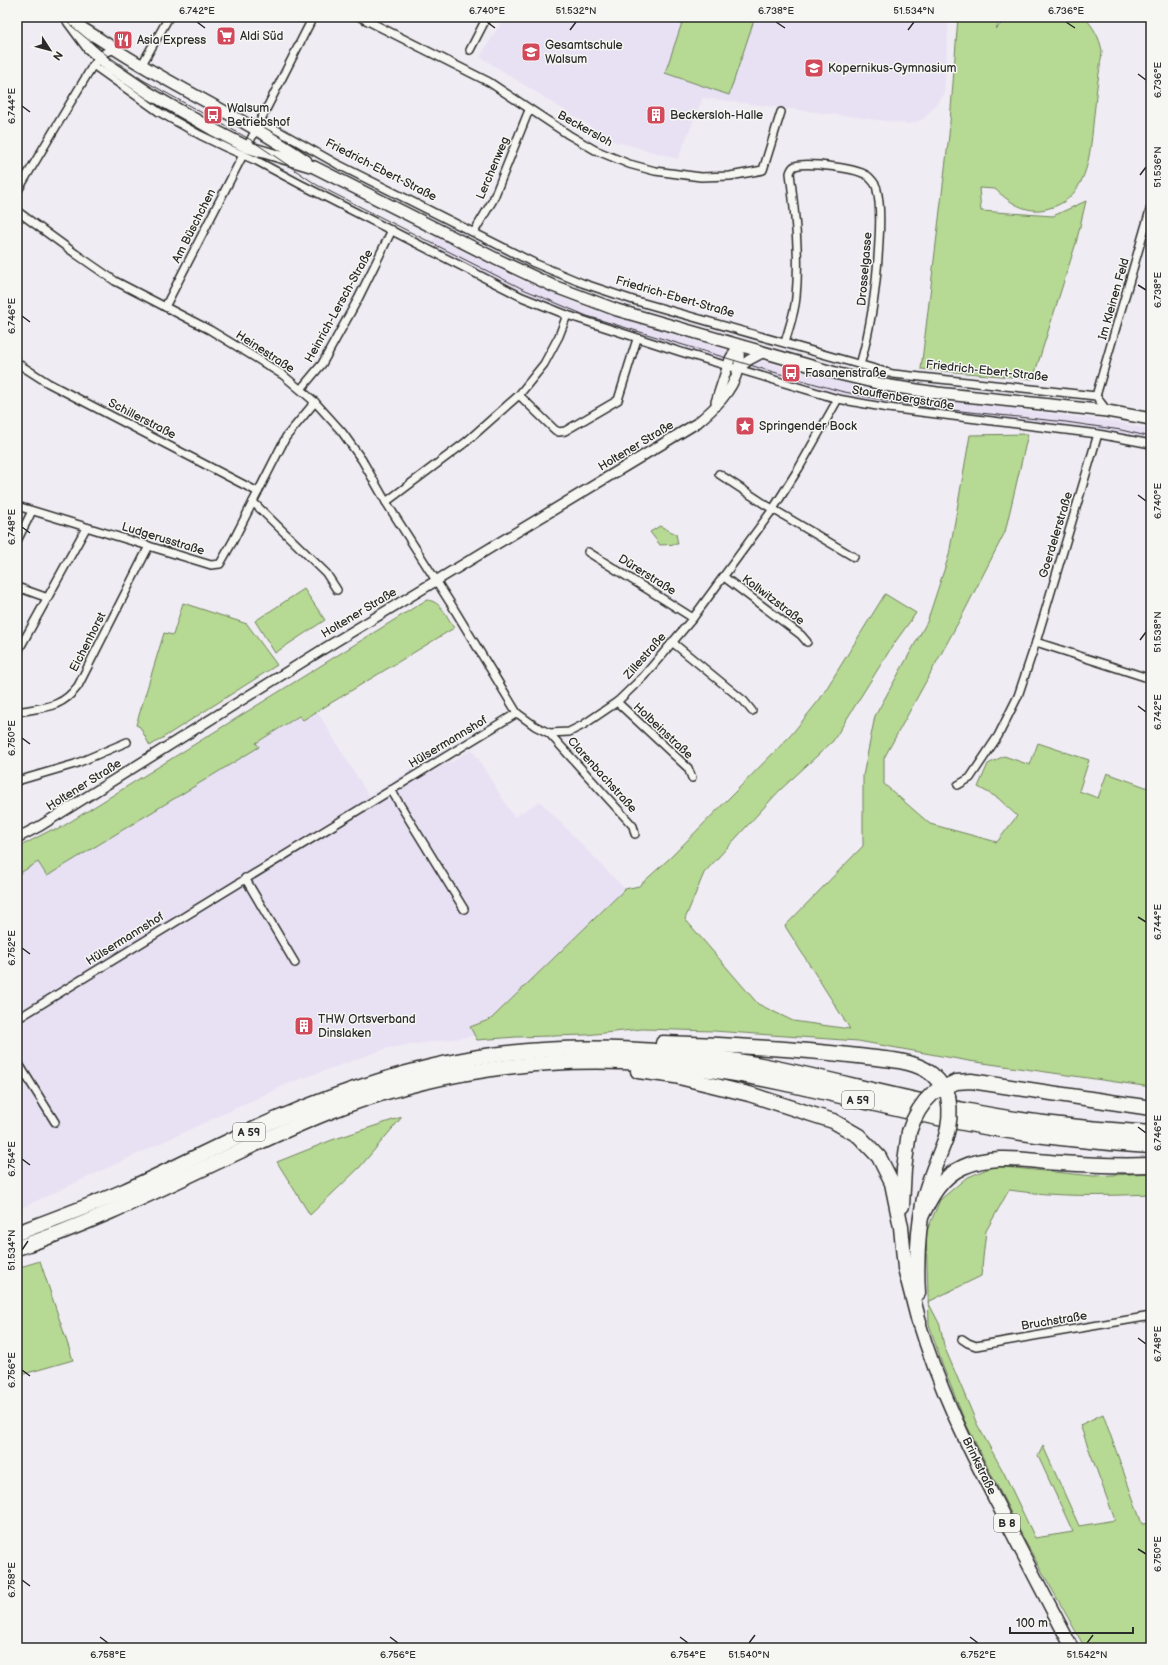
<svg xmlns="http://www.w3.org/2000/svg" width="1168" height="1665" font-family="'Balsamiq Sans',sans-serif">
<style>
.built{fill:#e8e1f4}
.green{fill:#b6d993;stroke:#70825f}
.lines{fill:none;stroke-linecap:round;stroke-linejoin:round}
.minor-casing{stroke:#2b2b2b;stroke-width:10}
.tertiary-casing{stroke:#2b2b2b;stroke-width:12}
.secondary-casing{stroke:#2b2b2b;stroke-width:14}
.primary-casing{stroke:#2b2b2b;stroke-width:15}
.motorway-casing{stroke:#2b2b2b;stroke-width:17}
.minor{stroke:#f6f6f2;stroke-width:7}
.tertiary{stroke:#f6f6f2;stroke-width:9}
.secondary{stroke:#f6f6f2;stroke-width:11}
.primary{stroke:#f6f6f2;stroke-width:12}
.motorway{stroke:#f6f6f2;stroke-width:14}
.tram{stroke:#2b2b2b;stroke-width:1}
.motorway-bridge-casing{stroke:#2b2b2b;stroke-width:17;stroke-linecap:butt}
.motorway-bridge{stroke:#f6f6f2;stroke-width:14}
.ticks{fill:none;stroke:#2b2b2b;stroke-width:1.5}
.labels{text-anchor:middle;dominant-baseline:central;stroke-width:3;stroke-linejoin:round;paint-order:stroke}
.shield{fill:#f6f6f2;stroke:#686867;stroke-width:1}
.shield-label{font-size:11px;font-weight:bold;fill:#2b2b2b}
.poi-label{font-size:12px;fill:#2b2b2b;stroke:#f6f6f2;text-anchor:start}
.street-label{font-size:12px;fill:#2b2b2b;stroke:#f6f6f2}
.neatline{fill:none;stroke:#2b2b2b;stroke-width:1.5}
.ticks-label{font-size:10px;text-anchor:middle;fill:#2b2b2b}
</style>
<rect width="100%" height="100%" fill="#f0ecf3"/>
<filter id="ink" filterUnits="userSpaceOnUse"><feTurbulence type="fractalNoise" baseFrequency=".025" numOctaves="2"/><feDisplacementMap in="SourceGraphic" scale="8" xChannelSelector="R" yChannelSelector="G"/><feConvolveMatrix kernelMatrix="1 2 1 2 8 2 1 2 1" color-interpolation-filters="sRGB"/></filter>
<g filter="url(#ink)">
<g class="built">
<polygon points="504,17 949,17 944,95 924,119 909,124 703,98 678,159 613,141 480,57"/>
<polygon points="435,237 525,282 590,309 769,363 890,394 1116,422 1151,430 1151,440 1115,433 1065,425 888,405 816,390 765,375 765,372 587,319 547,303 430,245"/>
<polygon points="317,711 369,796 443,750 450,763 472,749 514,817 540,801 625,889 491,1019 470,1027 475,1036 388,1048 290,1083 17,1210 17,875 38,862 47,876 259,747 256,743 300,716 303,720"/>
</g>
<g class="green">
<polygon points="684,17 755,17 729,95 665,73"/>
<path d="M958,17H1000L996,29L1008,17H1084C1093,26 1100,38 1102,51C1102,56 1100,62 1100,67C1098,80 1096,93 1095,106C1090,144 1093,199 1046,209C1026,214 1009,202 995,189L979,188L981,211L1053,216L1086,201L1076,243L1033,379L921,369L949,135Z"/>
<polygon points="1028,434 1005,532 964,612 884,758 884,784 930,824 997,842 1017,816 998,798 978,787 988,764 1004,756 1030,765 1038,743 1089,760 1079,791 1098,798 1107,773 1151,789 1151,1087 969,1061 858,1041 713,1031 642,1029 586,1035 516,1037 477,1040 470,1027 491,1019 625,889 639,886 671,857 791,735 820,699 885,594 916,613 893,645 833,741 779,791 704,873 685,919 758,1004 793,1021 850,1029 785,926 863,846 863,776 875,716 927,622 949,555 970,435"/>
<polygon points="660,526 676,534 678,544 660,545 650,532"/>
<polygon points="304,589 325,620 275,653 255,621"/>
<path d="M427,600C441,601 447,617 454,628L303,720L299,716L256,743L259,747L47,876L38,862L17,875V848L51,830H57L423,602Z"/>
<polygon points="183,603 247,624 277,665 150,746 140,727 136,725 164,633 173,635"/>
<polygon points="402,1117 360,1167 310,1215 277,1162 332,1140"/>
<path d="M994,1166L1094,1176L1151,1173V1194C1103,1196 1056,1197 1009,1190L986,1231L981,1276L928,1302L940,1325L944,1346L977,1424L1004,1473L1035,1538L1073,1532L1038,1456L1043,1446L1079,1526L1115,1520L1080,1425L1103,1414L1142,1524L1151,1523V1648H1085L1026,1543L966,1424L942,1364L929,1324L926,1233L940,1200L966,1178Z"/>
<polygon points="40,1261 73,1360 17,1376 17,1268"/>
</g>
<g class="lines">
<defs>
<g id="minor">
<polyline points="360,17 489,82 569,135 595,150 629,164 655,171 701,177 730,176 763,170 781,112"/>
<polyline points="470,50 487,17"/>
<polyline points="93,65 159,112 200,135 227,148 257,161 300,184 522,297 567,315 681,352 838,399 888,408 1098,434 1151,444"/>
<polyline points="141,66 169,17"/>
<polyline points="261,121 337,164 534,263 582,283 633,300 893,374 1096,396 1107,411"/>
<polyline points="247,147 313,17"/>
<polyline points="17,192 93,65 104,53 116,49"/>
<polyline points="17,211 76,254 115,281 210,330 256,358 283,375 315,402 342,432 362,460 386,502 451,604 517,713 535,726 549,733 569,732 583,725 617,702 643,677 693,618 773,509 799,468 838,399"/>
<polyline points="474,232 493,200 529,110"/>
<polyline points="165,307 243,155"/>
<path d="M785,342C789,328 795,312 796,297C800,255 795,214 790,173C791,170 792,167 795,166C807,162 860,168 869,177C872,180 877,186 877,190C881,206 880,225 879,241C877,283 872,324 860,365"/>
<polyline points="17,363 48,383 258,492"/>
<polyline points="301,389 322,364 358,299 392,230"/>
<polyline points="519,395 555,430 559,432 565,431 618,400 637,339"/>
<polyline points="1096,396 1151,207"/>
<polyline points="1098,434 1036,642 1151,679"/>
<polyline points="719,474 766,505 854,557"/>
<polyline points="253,502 326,573 337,590"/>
<polyline points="386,502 466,442 519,395 544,364 559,336 567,315"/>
<polyline points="17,506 211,565 220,564 233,541 286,437 315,402"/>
<polyline points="17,541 32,511"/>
<polyline points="588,552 693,618"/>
<polyline points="724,577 801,635 807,642"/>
<polyline points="17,587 48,598"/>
<polyline points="672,642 744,701 752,711"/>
<polyline points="17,653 86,528"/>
<polyline points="617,702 688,768 692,778"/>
<path d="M17,712C43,707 61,709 78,686L149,546"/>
<polyline points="549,733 633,826 635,834"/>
<polyline points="17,781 75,764 127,742"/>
<polyline points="958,785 970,778 998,736 1018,696 1036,642"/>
<polyline points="391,790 464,909"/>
<polyline points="245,878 295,963"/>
<polyline points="17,1019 517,713"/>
<polyline points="17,1061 55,1122"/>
<polyline points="962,1339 968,1343 976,1346 1151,1316"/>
</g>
<g id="tertiary">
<polyline points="738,369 749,360 764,352"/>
<polyline points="716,402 730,359 738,345"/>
<path d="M17,838L40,826L325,648L697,423C714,409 732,392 738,370C740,362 739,353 739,345"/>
</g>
<g id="secondary">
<polyline points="69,21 89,48 109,66 149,93 212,129 247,147 314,167 498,260 553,286 617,310 839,374 890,386 937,393 1107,411 1151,419"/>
<path d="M73,23C97,36 119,53 143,66C197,98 254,125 306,161"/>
</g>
<path id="primary" d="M919,1322C938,1386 967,1446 998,1505C1022,1553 1047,1600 1072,1648"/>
<g id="motorway">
<path d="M663,1043C728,1045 793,1048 858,1056C880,1059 907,1059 926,1070C936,1076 943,1086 948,1096"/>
<polyline points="638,1071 675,1076 749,1094 833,1121 859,1136 879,1157 892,1183 901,1227 905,1268 919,1322"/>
<polyline points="936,1091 956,1082 971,1081 1151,1108"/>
<polyline points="902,1206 904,1169 909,1132"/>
<path d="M921,1217C931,1196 941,1177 963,1167C993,1153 1028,1161 1060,1163C1090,1165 1121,1166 1151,1165"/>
<path d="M17,1233C52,1220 87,1207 122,1192C174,1169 224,1142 277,1119C342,1091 409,1069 479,1057C573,1042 668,1048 761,1065C831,1079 900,1098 969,1111C1029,1123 1090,1129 1151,1133"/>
<path d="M17,1248C124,1213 222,1155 326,1113C376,1093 431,1078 485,1070C557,1059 631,1059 703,1069C793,1081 880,1108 969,1124C1029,1136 1090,1142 1151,1146"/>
<path d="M918,1293C916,1261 918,1230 924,1198C929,1178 938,1159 945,1140"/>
</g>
</defs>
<use href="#minor" class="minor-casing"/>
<use href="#tertiary" class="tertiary-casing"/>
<use href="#secondary" class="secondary-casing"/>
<use href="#primary" class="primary-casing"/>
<use href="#motorway" class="motorway-casing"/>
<use href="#minor" class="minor"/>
<use href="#tertiary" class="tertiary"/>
<use href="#secondary" class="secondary"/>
<use href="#primary" class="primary"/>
<use href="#motorway" class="motorway"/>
<polyline class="tram" points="61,17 104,53 143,80 251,140 317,185 523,289 587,316 763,369 840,391 888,401 932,408 1066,422 1121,430 1151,437"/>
<defs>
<g id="motorway-bridge">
<path d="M909,1132C914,1116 921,1104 933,1093"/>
<path d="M945,1140C950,1125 951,1112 948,1096"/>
</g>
</defs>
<use href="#motorway-bridge" class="motorway-bridge-casing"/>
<use href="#motorway-bridge" class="motorway-bridge"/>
</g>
</g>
<path class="ticks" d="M197,22L205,28M487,22L495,28M776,22L785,28M1066,22L1075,28M570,30L576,22M908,30L914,22M1138,74L1146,80M22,106L30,112M1140,175L1146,167M1138,285L1146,290M22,316L30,322M1138,495L1146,501M22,527L30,533M1140,640L1146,632M1138,706L1146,712M22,738L30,744M1138,917L1146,922M22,948L30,954M1138,1127L1146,1133M22,1159L30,1165M22,1250L28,1241M1138,1338L1146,1344M22,1370L30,1376M1138,1549L1146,1554M22,1580L30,1586M100,1637L108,1643M390,1637L398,1643M680,1637L688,1643M970,1637L978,1643M749,1643L755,1635M1087,1643L1093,1635"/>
<defs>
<symbol id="supermarket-square" viewBox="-11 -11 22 22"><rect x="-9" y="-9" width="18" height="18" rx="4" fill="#d1495b" stroke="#f6f6f2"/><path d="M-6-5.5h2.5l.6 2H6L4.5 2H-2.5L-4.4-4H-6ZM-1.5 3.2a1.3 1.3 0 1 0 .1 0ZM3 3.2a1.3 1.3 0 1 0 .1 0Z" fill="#fff"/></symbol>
<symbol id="restaurant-square" viewBox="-11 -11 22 22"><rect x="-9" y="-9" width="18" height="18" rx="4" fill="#d1495b" stroke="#f6f6f2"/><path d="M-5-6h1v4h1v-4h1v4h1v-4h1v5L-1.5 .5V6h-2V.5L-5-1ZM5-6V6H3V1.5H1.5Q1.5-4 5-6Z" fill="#fff"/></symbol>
<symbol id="school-square" viewBox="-11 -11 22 22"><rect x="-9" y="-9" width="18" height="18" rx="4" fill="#d1495b" stroke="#f6f6f2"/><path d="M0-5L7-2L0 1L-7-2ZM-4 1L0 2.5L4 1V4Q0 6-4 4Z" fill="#fff"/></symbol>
<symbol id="bus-square" viewBox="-11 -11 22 22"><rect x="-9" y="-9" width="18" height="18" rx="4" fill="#d1495b" stroke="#f6f6f2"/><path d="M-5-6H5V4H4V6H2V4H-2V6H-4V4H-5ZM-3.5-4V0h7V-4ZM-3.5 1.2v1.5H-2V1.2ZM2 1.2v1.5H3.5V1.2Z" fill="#fff"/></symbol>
<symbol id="building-square" viewBox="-11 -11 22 22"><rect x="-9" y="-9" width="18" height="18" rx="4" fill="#d1495b" stroke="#f6f6f2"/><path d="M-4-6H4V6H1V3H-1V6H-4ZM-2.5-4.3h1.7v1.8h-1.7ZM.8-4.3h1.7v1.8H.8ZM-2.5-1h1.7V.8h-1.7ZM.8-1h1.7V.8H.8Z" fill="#fff"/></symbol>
<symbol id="sight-square" viewBox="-11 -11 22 22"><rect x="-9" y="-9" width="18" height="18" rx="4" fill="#d1495b" stroke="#f6f6f2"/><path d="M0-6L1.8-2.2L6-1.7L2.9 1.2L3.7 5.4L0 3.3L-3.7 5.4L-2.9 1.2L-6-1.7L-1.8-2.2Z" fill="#fff"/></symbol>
</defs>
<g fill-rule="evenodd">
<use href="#supermarket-square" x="215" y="25" width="22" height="22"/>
<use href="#restaurant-square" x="112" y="29" width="22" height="22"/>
<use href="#school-square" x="520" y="41" width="22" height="22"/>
<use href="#school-square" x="803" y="57" width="22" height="22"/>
<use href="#bus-square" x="202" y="104" width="22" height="22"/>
<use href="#building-square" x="645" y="104" width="22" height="22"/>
<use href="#bus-square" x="780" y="362" width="22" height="22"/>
<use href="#sight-square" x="734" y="415" width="22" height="22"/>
<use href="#building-square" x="293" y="1015" width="22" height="22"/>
</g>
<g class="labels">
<g class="shield">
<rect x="842" y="1091" width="32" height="18" rx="3"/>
<rect x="233" y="1123" width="32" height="18" rx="3"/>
<rect x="994" y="1514" width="26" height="18" rx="3"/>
</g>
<g class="shield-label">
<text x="858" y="1100">A 59</text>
<text x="249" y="1132">A 59</text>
<text x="1007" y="1523">B 8</text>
</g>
<g class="poi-label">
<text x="240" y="36">Aldi Süd</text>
<text x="137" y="40">Asia Express</text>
<text x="545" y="45">Gesamtschule<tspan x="545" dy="14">Walsum</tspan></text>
<text x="828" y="68">Kopernikus-Gymnasium</text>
<text x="227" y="108">Walsum<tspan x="227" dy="14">Betriebshof</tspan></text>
<text x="670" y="115">Beckersloh-Halle</text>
<text x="805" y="373">Fasanenstraße</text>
<text x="759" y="426">Springender Bock</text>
<text x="318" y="1019">THW Ortsverband<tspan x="318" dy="14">Dinslaken</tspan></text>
</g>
<g class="street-label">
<text transform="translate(585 129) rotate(29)">Beckersloh</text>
<text transform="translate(493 168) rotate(-67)">Lerchenweg</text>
<text transform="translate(381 170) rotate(27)">Friedrich-Ebert-Straße</text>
<text transform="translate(194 226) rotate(-63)">Am Büschchen</text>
<text transform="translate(865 269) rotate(-85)">Drosselgasse</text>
<text transform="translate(675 297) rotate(16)">Friedrich-Ebert-Straße</text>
<text transform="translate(1114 299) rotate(-74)">Im Kleinen Feld</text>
<text transform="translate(339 306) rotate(-61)">Heinrich-Lersch-Straße</text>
<text transform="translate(265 352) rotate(33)">Heinestraße</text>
<text transform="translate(987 371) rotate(6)">Friedrich-Ebert-Straße</text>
<text transform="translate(903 398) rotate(9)">Stauffenbergstraße</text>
<text transform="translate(142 419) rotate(27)">Schillerstraße</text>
<text transform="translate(636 446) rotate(-31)">Holtener Straße</text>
<text transform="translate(1056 535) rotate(-73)">Goerdelerstraße</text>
<text transform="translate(163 539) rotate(17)">Ludgerusstraße</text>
<text transform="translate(647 575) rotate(32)">Dürerstraße</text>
<text transform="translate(773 600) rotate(37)">Kollwitzstraße</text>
<text transform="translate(359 613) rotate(-31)">Holtener Straße</text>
<text transform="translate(88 642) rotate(-63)">Eichenhorst</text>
<text transform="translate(645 656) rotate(-49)">Zillestraße</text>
<text transform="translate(663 731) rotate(43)">Holbeinstraße</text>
<text transform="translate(448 742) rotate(-31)">Hülsermannshof</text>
<text transform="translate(602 775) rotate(48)">Clarenbachstraße</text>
<text transform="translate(84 785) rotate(-32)">Holtener Straße</text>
<text transform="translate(125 939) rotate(-32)">Hülsermannshof</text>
<text transform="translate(1054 1321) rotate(-9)">Bruchstraße</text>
<text transform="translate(979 1466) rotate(64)">Brinkstraße</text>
</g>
</g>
<rect width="1168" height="1665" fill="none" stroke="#f6f6f2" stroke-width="44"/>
<g transform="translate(50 50) rotate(126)" stroke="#f6f6f2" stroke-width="3" paint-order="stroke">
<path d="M0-3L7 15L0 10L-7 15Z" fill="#2b2b2b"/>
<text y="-6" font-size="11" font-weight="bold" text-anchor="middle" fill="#2b2b2b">N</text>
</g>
<path d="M1010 1627v6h123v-6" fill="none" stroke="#2b2b2b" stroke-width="2"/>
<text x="1016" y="1627" font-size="12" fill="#2b2b2b" stroke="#f6f6f2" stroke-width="3" paint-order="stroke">100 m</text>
<rect x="22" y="22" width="1124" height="1621" class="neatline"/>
<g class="ticks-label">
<text x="197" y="14">6.742°E</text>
<text x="487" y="14">6.740°E</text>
<text x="576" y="14">51.532°N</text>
<text x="776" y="14">6.738°E</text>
<text x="914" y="14">51.534°N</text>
<text x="1066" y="14">6.736°E</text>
<text transform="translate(1157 80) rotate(-90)" y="4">6.736°E</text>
<text transform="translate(11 106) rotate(-90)" y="4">6.744°E</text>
<text transform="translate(1157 167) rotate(-90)" y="4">51.536°N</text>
<text transform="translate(1157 290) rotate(-90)" y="4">6.738°E</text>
<text transform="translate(11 316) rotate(-90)" y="4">6.746°E</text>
<text transform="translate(1157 501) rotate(-90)" y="4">6.740°E</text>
<text transform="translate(11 527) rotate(-90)" y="4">6.748°E</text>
<text transform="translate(1157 632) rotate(-90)" y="4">51.538°N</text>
<text transform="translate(1157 712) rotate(-90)" y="4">6.742°E</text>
<text transform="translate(11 738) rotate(-90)" y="4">6.750°E</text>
<text transform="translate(1157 922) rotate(-90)" y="4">6.744°E</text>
<text transform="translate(11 948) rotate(-90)" y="4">6.752°E</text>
<text transform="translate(1157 1133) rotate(-90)" y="4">6.746°E</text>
<text transform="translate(11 1159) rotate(-90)" y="4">6.754°E</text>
<text transform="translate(11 1250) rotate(-90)" y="4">51.534°N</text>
<text transform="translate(1157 1344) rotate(-90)" y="4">6.748°E</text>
<text transform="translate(11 1370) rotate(-90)" y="4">6.756°E</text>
<text transform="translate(1157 1554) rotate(-90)" y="4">6.750°E</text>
<text transform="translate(11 1580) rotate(-90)" y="4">6.758°E</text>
<text x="108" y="1658">6.758°E</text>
<text x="398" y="1658">6.756°E</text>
<text x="688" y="1658">6.754°E</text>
<text x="749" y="1658">51.540°N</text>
<text x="978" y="1658">6.752°E</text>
<text x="1087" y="1658">51.542°N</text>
</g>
</svg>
